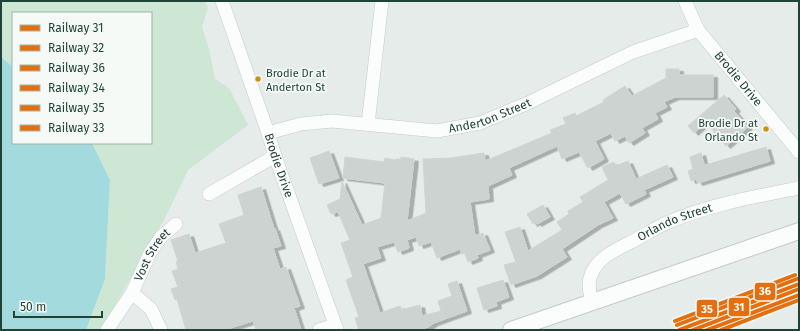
<svg xmlns="http://www.w3.org/2000/svg" width="800" height="331" font-family="'Fira Sans',sans-serif">
<style>
.green{fill:#cee6d4}
.water{fill:#a3dade}
.building{fill:#ccd3d0;stroke:#ced5d2;filter:url(#shadow)}
.lines{fill:none;stroke-linecap:round;stroke-linejoin:round}
.minor-casing{stroke:#c3c9c6;stroke-width:14}
.tertiary-casing{stroke:#c3c9c6;stroke-width:18}
.minor{stroke:#fbfcfc;stroke-width:13}
.tertiary{stroke:#fbfcfc;stroke-width:16}
.rail-1-casing{stroke:#f5faf7;stroke-width:7}
.rail-2-casing{stroke:#f5faf7;stroke-width:7}
.rail-3-casing{stroke:#f5faf7;stroke-width:7}
.rail-4-casing{stroke:#f5faf7;stroke-width:7}
.rail-5-casing{stroke:#f5faf7;stroke-width:7}
.rail-6-casing{stroke:#f5faf7;stroke-width:7}
.rail-1{stroke:#e56e0f;stroke-width:4}
.rail-2{stroke:#e56e0f;stroke-width:4}
.rail-3{stroke:#e56e0f;stroke-width:4}
.rail-4{stroke:#e56e0f;stroke-width:4}
.rail-5{stroke:#e56e0f;stroke-width:4}
.rail-6{stroke:#e56e0f;stroke-width:4}
.bus-dot{fill:#cc920b;stroke:#f5faf7;stroke-width:1.5}
.labels{text-anchor:middle;dominant-baseline:central;stroke-width:3.5;stroke-linejoin:round;paint-order:stroke}
.bus-label{font-size:11px;fill:#204337;stroke:#f5faf7;text-anchor:start}
.street-label{font-size:12px;fill:#204337;stroke:#f5faf7}
.line-badge{stroke:#f5faf7;stroke-width:1.5}
.badge-label{font-size:11px;text-anchor:middle;font-weight:bold;fill:#fff}
</style>
<defs>
<filter id="shadow"><feDropShadow dx="4.5" dy="2.5" stdDeviation="0" flood-color="#0004"/></filter>
</defs>
<rect width="100%" height="100%" fill="#e6ece9"/>
<polygon class="green" points="1,1 205,1 208,7 202,27 209,49 215,79 229,88 248,125 188,170 165,218 101,330 86,330 105,279 110,180 92,143 151,143 151,13 13,13 13,67 1,57"/>
<polygon class="water" points="1,57 13,67 13,143 92,143 110,180 105,279 86,330 1,330"/>
<g class="building">
<polygon points="666,69 679,69 679,75 713,75 713,97 675,97 664,102 667,107 655,113 658,119 642,128 645,133 629,143 625,136 615,141 611,133 595,141 604,159 588,168 579,152 562,159 557,146 509,168 512,175 488,186 489,199 470,202 475,236 483,233 490,250 477,255 478,258 468,262 465,253 462,254 460,249 437,258 431,242 419,246 416,237 407,240 409,248 398,252 394,242 377,247 381,258 363,264 380,313 400,306 401,310 420,305 422,316 441,311 438,301 452,296 448,284 457,281 467,311 434,323 428,327 419,330 359,330 355,318 359,317 346,280 353,277 341,243 350,240 338,212 331,214 327,205 340,199 342,181 362,225 381,218 385,183 343,178 345,157 384,162 385,158 395,160 396,159 401,159 401,157 414,159 407,221 426,213 423,159 451,158 484,153 485,161 552,133 550,130 566,124 563,118 575,113 576,116 604,102 603,100 625,86 632,96 666,78"/>
<polygon points="724,95 736,109 734,111 748,127 726,146 706,122 694,133 688,126"/>
<polygon points="766,147 770,161 698,183 696,179 691,181 688,171 693,169 690,157 701,153 704,164 702,166"/>
<polygon points="329,151 339,178 319,184 310,158"/>
<polygon points="628,161 636,179 667,165 673,177 644,190 646,194 626,204 620,193 604,202 613,218 598,225 562,249 567,257 537,276 511,285 504,265 516,262 505,232 520,227 528,251 562,230 557,222 569,214 568,211 583,202 580,197 608,180 602,167 614,162 616,166"/>
<polygon points="261,187 274,229 275,228 281,246 273,248 280,269 286,267 300,306 294,308 301,330 256,330 253,321 224,330 186,330 177,299 175,300 171,289 178,287 172,271 178,269 176,261 178,261 171,240 189,234 195,253 226,243 219,224 244,215 238,195"/>
<polygon points="543,205 550,217 537,224 536,222 533,224 527,214"/>
<polygon points="503,280 509,297 496,302 497,306 484,310 477,288"/>
</g>
<g class="lines">
<defs>
<g id="minor">
<path id="s1" d="M222,1L268,133L275,156L337,330"/>
<path id="s2" d="M685,1L698,30L799,152"/>
<polyline points="368,124 382,1"/>
<path id="s3" d="M268,133L301,124L332,121L437,131L480,123L528,103L633,52L698,30"/>
<polyline points="209,194 275,156"/>
<polyline points="132,293 151,309 161,330"/>
<path id="s4" d="M592,302C590,294 587,284 591,275C597,258 614,251 629,243C641,237 652,230 664,224C707,205 753,197 799,188"/>
<path id="s5" d="M107,330L132,293L150,253L161,237L176,224"/>
<polyline points="319,330 335,325"/>
</g>
<polyline id="tertiary" points="511,330 799,231"/>
</defs>
<use href="#minor" class="minor-casing"/>
<use href="#tertiary" class="tertiary-casing"/>
<use href="#minor" class="minor"/>
<use href="#tertiary" class="tertiary"/>
<defs>
<polyline id="rail-1" points="679,330 799,284"/>
<polyline id="rail-2" points="693,330 799,289"/>
<polyline id="rail-3" points="677,325 797,279"/>
<polyline id="rail-4" points="707,330 799,295"/>
<polyline id="rail-5" points="675,321 795,275"/>
<polyline id="rail-6" points="721,330 799,300"/>
</defs>
<use href="#rail-1" class="rail-1-casing"/>
<use href="#rail-2" class="rail-2-casing"/>
<use href="#rail-3" class="rail-3-casing"/>
<use href="#rail-4" class="rail-4-casing"/>
<use href="#rail-5" class="rail-5-casing"/>
<use href="#rail-6" class="rail-6-casing"/>
<use href="#rail-1" class="rail-1"/>
<use href="#rail-2" class="rail-2"/>
<use href="#rail-3" class="rail-3"/>
<use href="#rail-4" class="rail-4"/>
<use href="#rail-5" class="rail-5"/>
<use href="#rail-6" class="rail-6"/>
</g>
<g class="bus-dot">
<circle cx="258" cy="79" r="3.5"/>
<circle cx="766" cy="129" r="3.5"/>
</g>
<g class="labels">
<g class="bus-label">
<text x="266" y="73">Brodie Dr at<tspan x="266" dy="14">Anderton St</tspan></text>
<text x="758" y="123" text-anchor="end">Brodie Dr at<tspan x="758" dy="14">Orlando St</tspan></text>
</g>
<g class="street-label">
<text stroke="none"><textPath href="#s2" startOffset="95">Brodie Drive</textPath></text>
<text stroke="none"><textPath href="#s3" startOffset="226">Anderton Street</textPath></text>
<text stroke="none"><textPath href="#s1" startOffset="174">Brodie Drive</textPath></text>
<text stroke="none"><textPath href="#s4" startOffset="129">Orlando Street</textPath></text>
<text stroke="none"><textPath href="#s5" startOffset="88">Vost Street</textPath></text>
</g>
</g>
<g class="line-badge">
<rect x="754" y="282" width="22" height="19" rx="4" fill="#e56e0f"/>
<rect x="728" y="297" width="22" height="20" rx="4" fill="#e56e0f"/>
<rect x="696" y="299" width="22" height="19" rx="4" fill="#e56e0f"/>
</g>
<g class="badge-label">
<text x="765" y="295">36</text>
<text x="739" y="311">31</text>
<text x="707" y="313">35</text>
</g>
<rect width="800" height="331" fill="none" stroke="#204337" stroke-width="4"/>
<rect x="12" y="12" width="140" height="132" fill="#f5faf7" stroke="#a0b1aa"/>
<rect x="20" y="25" width="20" height="6" fill="#e56e0f" stroke="#a0b1aa"/>
<text x="48" y="32" font-size="12" fill="#204337">Railway 31</text>
<rect x="20" y="45" width="20" height="6" fill="#e56e0f" stroke="#a0b1aa"/>
<text x="48" y="52" font-size="12" fill="#204337">Railway 32</text>
<rect x="20" y="65" width="20" height="6" fill="#e56e0f" stroke="#a0b1aa"/>
<text x="48" y="72" font-size="12" fill="#204337">Railway 36</text>
<rect x="20" y="85" width="20" height="6" fill="#e56e0f" stroke="#a0b1aa"/>
<text x="48" y="92" font-size="12" fill="#204337">Railway 34</text>
<rect x="20" y="105" width="20" height="6" fill="#e56e0f" stroke="#a0b1aa"/>
<text x="48" y="112" font-size="12" fill="#204337">Railway 35</text>
<rect x="20" y="125" width="20" height="6" fill="#e56e0f" stroke="#a0b1aa"/>
<text x="48" y="132" font-size="12" fill="#204337">Railway 33</text>
<path d="M14 311v6h88v-6" fill="none" stroke="#204337" stroke-width="2"/>
<text x="20" y="311" font-size="12" fill="#204337" stroke="#f5faf7" stroke-width="3" paint-order="stroke">50 m</text>
</svg>
